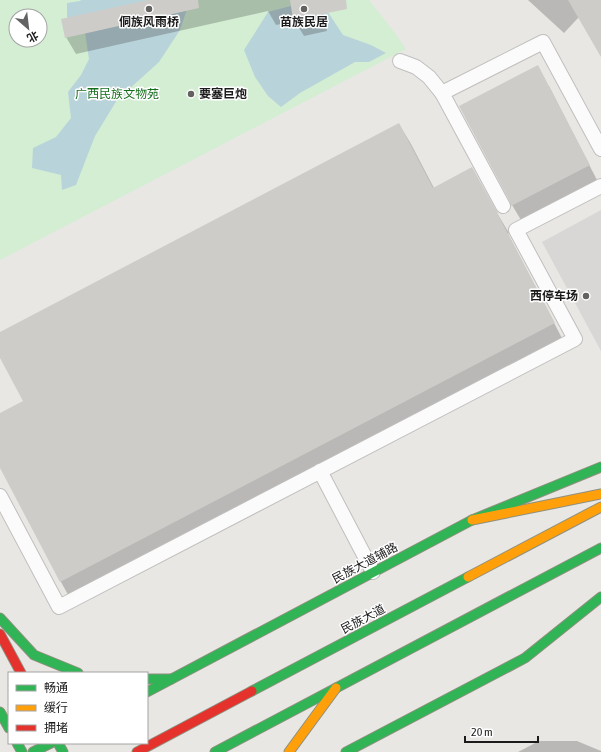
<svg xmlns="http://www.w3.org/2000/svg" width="601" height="752" font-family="'Asap Condensed','Noto Sans SC',sans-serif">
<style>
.residential{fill:#d8d7d5}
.park{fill:#d3eed3;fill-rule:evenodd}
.water{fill:#b9d3da}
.shadow{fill:#0003}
.building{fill:#ceccc9}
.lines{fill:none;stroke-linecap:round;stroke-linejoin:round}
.lane-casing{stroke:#c0bfbe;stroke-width:16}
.fast-casing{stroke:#8f907e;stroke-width:11}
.slow-casing{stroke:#8f907e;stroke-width:11}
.jam-casing{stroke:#8f907e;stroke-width:11}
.lane{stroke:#fcfbfb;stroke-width:14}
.fast{stroke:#30b455;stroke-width:9}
.slow{stroke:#ff9f0a;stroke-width:9}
.jam{stroke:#e5322d;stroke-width:9}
.poi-dot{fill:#636261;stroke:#fff;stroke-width:1.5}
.labels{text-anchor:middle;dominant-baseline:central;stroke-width:3;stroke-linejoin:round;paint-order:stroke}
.poi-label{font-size:12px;font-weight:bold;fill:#1b1b1b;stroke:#fff}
.park-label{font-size:12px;fill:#156d1c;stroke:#fff}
.street-label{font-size:12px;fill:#1b1b1b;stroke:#fff}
</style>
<rect width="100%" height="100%" fill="#e9e7e4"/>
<polygon class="residential" points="601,210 601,351 542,242"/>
<path class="park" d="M0,0H369L395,33L406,49L0,260ZM16,16H40V40H16Z"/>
<g class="water">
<polygon points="81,0 190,0 180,30 159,62 117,100 95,136 76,185 62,190 61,175 32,168 33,148 56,137 71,118 68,92 81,75 89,59 85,32 67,17 67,3 80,1"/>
<polygon points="302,3 322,3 343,35 371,45 386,53 369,62 355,62 300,93 281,107 268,96 255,77 244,50 268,12"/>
</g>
<g class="shadow">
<polygon points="153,0 316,0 323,12 327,31 304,36 295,21 276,25 268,11 76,54 66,37"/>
<polygon points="528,0 601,0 601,55 579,17 564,33"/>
<polygon points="549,86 600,186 524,225 512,205"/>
<polygon points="399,124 411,144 434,188 497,213 509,233 508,234 565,344 72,602 61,582 0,466 0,414 24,402 0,356 0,333"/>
<polygon points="539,741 577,741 601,751 601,752 518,752"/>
</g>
<g class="building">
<polygon points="148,0 198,0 199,8 65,38 61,19"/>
<polygon points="290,0 346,0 347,9 293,20"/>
<polygon points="568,0 601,0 601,57"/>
<polygon points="538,65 590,165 511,206 510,202 459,106"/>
<polygon points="399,123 433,188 472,167 496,210 498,213 497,213 555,323 60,582 0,468 0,413 23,401 0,358 0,332"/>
</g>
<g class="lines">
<defs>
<g id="lane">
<polyline points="400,61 416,67 429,77 442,93"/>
<polyline points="503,206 442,93 543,42 601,149"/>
<polyline points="320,471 373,572"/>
<polyline points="0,496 59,607 575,339 516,230 601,186"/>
</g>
<g id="fast">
<polyline points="0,618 34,655 78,673"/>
<polyline points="147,679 171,679"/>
<polyline points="252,691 468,577"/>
<polyline points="147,692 472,520 601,467"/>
<polyline points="0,712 9,728"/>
<polyline points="17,743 22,752"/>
<polyline points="58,743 63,752"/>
<polyline points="33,752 51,743"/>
<polyline points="215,752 601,548"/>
<polyline points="346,752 525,658 601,597"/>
</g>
<g id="slow">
<polyline points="472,520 601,494"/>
<polyline points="468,577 601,507"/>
<polyline points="289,752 336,688"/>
</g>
<g id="jam">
<polyline points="0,634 21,673"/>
<polyline points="137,752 252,691"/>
</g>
</defs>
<use href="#lane" class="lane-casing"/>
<use href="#fast" class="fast-casing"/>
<use href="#slow" class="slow-casing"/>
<use href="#jam" class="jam-casing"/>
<use href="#lane" class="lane"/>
<use href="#fast" class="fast"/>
<use href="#slow" class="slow"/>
<use href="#jam" class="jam"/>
</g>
<g class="poi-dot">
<circle cx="149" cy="9" r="4"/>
<circle cx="304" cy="9" r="4"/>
<circle cx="191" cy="94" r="4"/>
<circle cx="586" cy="296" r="4"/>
</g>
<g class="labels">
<g class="poi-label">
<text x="149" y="22">侗族风雨桥</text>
<text x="304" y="22">苗族民居</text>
<text x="199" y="94" text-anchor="start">要塞巨炮</text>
<text x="578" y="296" text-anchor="end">西停车场</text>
</g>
<g class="park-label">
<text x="117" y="94">广西民族文物苑</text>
</g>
<g class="street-label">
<text transform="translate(365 563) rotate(-28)">民族大道辅路</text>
<text transform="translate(363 619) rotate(-28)">民族大道</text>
</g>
</g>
<rect x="8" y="672" width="140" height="72" fill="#ffffff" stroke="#a4a4a4"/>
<rect x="16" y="685" width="20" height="6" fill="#30b455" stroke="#a4a4a4"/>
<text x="44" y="692" font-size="12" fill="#1b1b1b">畅通</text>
<rect x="16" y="705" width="20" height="6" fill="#ff9f0a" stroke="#a4a4a4"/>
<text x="44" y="712" font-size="12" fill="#1b1b1b">缓行</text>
<rect x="16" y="725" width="20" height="6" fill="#e5322d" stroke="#a4a4a4"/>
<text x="44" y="732" font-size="12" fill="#1b1b1b">拥堵</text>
<g transform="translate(28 28) rotate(152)"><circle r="19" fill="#ffffff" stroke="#a4a4a4"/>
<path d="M0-3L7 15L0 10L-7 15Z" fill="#636261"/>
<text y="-6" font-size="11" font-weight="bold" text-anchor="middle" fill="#1b1b1b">北</text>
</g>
<path d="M465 736v6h73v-6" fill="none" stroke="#1b1b1b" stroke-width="2"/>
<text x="471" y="736" font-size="12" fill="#1b1b1b" stroke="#ffffff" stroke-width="3" paint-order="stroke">20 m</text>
</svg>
